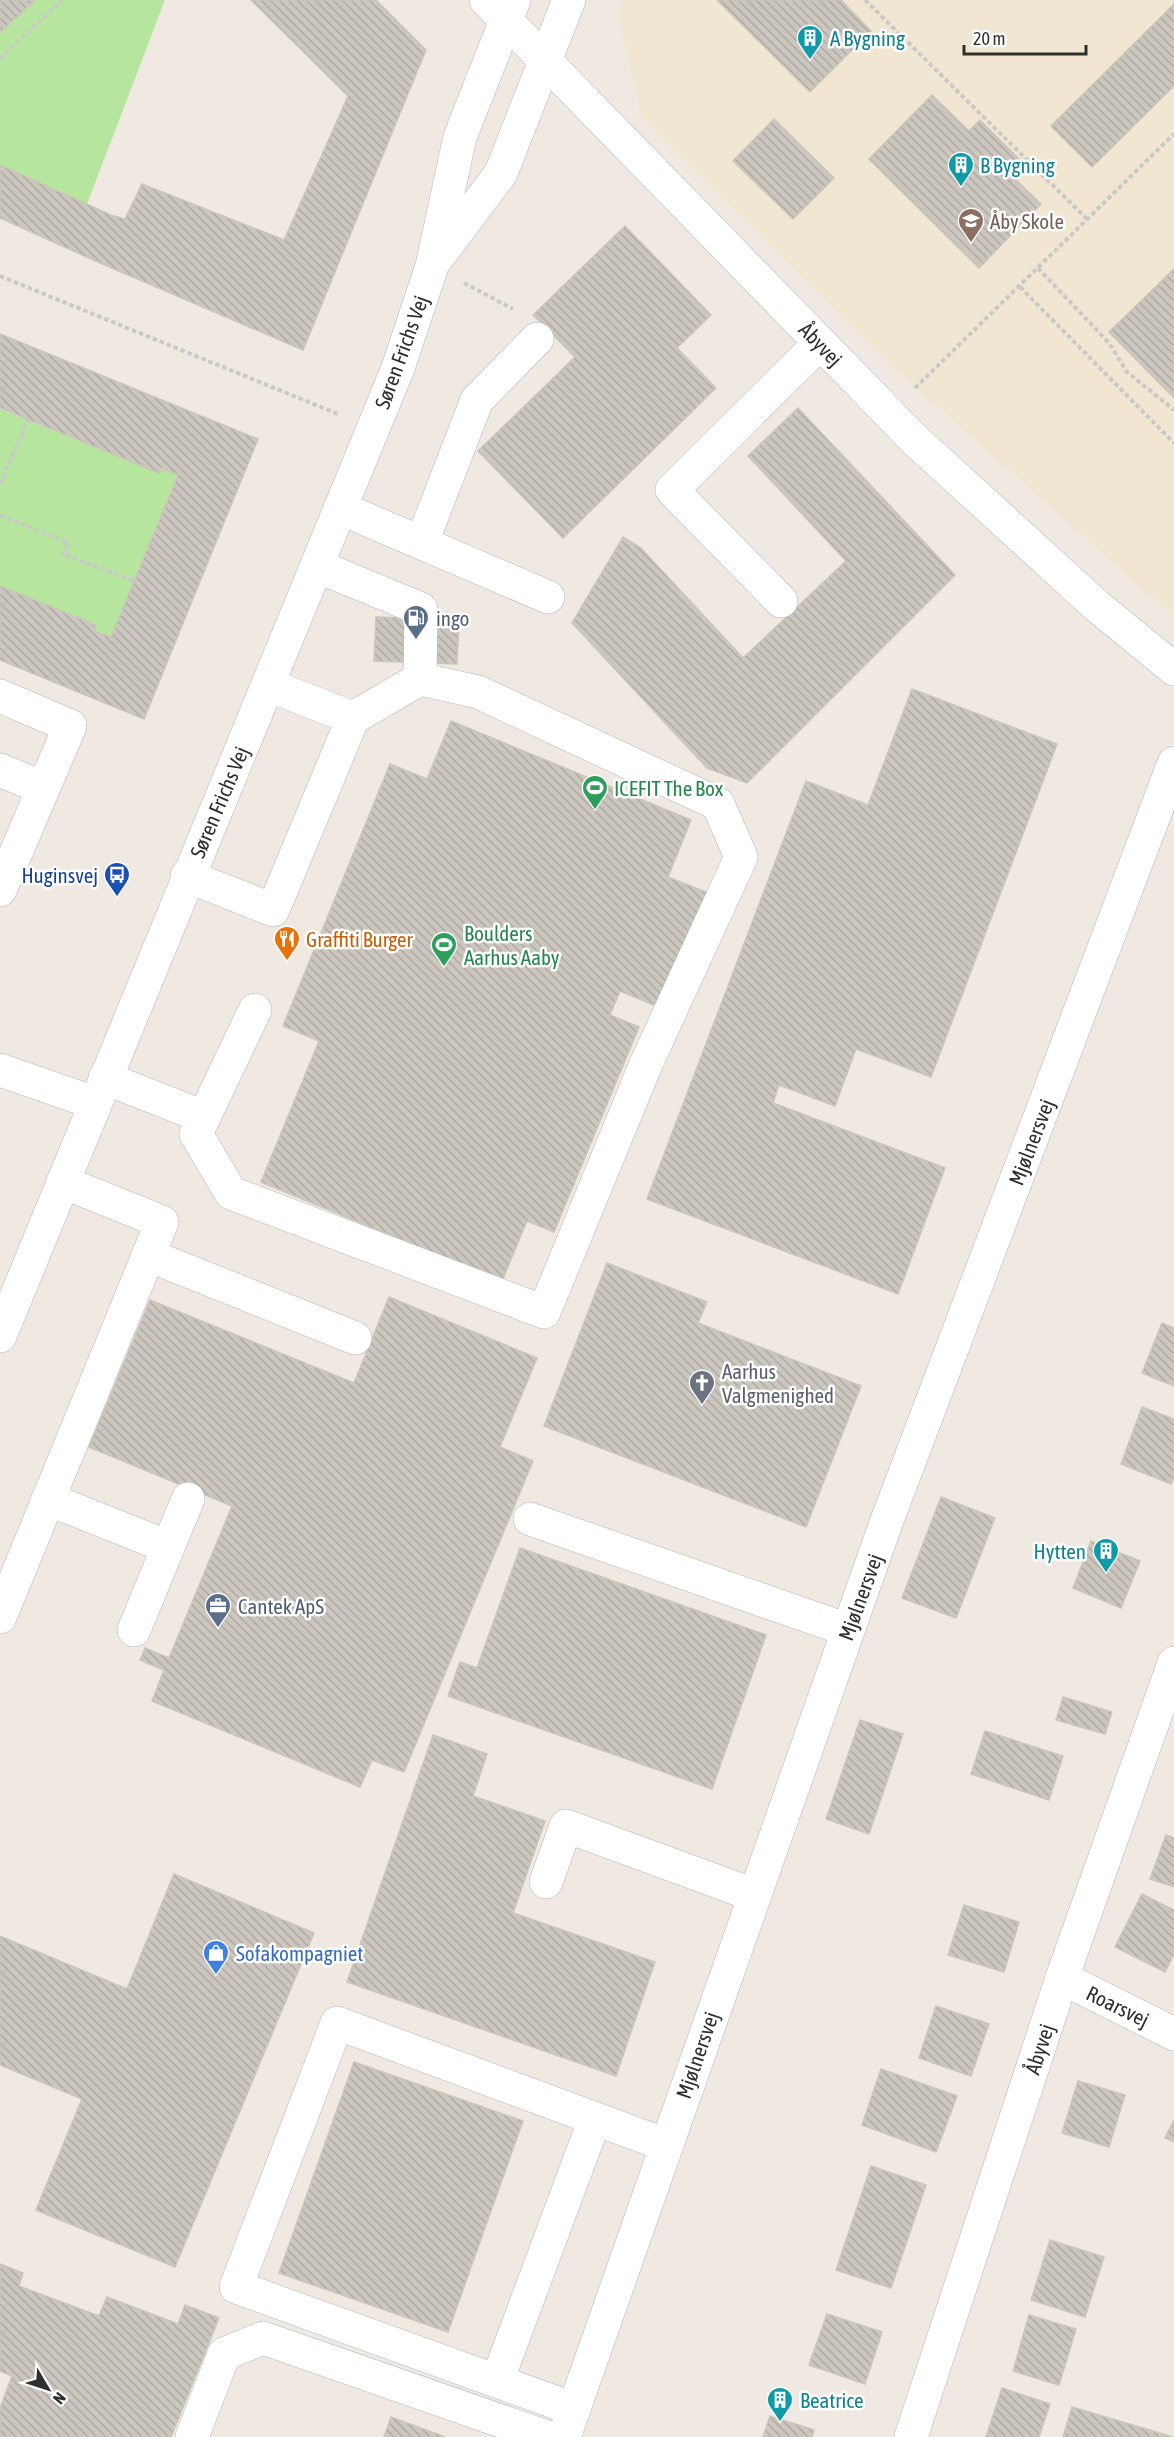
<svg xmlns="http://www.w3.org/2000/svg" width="1174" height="2437" font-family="'Asap Condensed',sans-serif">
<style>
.education{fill:#f0e6d1}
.grass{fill:#b6e59e}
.building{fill:url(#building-back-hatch);stroke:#cbc5ba;stroke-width:1.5}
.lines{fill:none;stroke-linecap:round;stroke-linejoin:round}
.minor-casing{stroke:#b4b7c1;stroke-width:34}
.path{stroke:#c9c9c9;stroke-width:4;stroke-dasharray:4.5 3;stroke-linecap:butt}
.minor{stroke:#fff;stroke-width:33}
.labels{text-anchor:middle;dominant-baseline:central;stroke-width:5;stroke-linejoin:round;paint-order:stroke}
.culture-label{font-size:21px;fill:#0d838f;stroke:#fff;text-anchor:start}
.education-label{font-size:21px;fill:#785e54;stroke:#fff;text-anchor:start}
.street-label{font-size:21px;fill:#2e2e2e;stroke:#fff}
.service-label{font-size:21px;fill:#4e5e75;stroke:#fff;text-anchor:start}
.leisure-label{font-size:21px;fill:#27864d;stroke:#fff;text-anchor:start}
.transit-label{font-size:21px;fill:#164399;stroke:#fff;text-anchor:end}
.food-label{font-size:21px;fill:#c56008;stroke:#fff;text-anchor:start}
.worship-label{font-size:21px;fill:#5b616d;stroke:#fff;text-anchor:start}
.shop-label{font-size:21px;fill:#366cbe;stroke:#fff;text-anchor:start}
</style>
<defs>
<pattern id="building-back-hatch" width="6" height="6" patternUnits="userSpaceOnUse" patternTransform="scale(1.5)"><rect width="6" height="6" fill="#cbc7bf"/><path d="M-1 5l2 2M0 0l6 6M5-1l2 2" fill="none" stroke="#afaba4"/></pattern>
</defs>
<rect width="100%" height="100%" fill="#efe9e1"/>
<polygon class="education" points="623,0 1174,0 1174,617 895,369 642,118 618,17"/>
<g class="grass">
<polygon points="35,0 165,0 87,204 0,165 0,33"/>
<polygon points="0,409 159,473 161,468 178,475 111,637 94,631 96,625 0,586"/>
</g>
<g class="building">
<polygon points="0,0 35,0 0,33"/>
<polygon points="251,0 376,0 426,50 303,350 91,259 0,218 0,165 111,215 125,219 142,184 284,240 348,96"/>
<polygon points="717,0 841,0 871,31 810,92"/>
<polygon points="1174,4 1174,86 1092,167 1051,126"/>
<polygon points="932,95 969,131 980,120 1019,159 1007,171 1041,204 979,268 869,159"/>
<polygon points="774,119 834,178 793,219 733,161"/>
<polygon points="625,226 711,315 677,348 716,388 563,538 478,451 575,357 533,315"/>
<polygon points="1174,269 1174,398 1109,332"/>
<polygon points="0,334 258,439 144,719 0,660 0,586 96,625 94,631 111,637 178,475 161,468 159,473 0,408"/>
<polygon points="798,408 955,575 747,783 707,768 572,623 623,537 641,548 743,658 846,561 748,456"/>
<polygon points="376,617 459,620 457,664 374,661"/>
<polygon points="912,689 1057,744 931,1077 856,1049 835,1106 779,1085 773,1103 945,1168 898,1294 647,1199 806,781 868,805"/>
<polygon points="451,721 691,820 668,877 708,893 661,1008 620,991 610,1015 639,1027 554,1232 527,1221 502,1281 261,1182 319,1041 283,1026 390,764 427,779"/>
<polygon points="607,1263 707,1302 698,1323 861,1386 806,1527 544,1426"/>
<polygon points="389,1297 537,1358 500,1447 533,1461 404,1772 372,1760 360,1787 152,1701 164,1670 140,1660 145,1648 169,1658 232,1506 89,1447 150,1300 354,1383"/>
<polygon points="1162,1323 1174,1328 1174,1386 1142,1373"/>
<polygon points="1142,1407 1174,1419 1174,1476 1171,1484 1121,1464"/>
<polygon points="941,1497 995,1518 956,1618 902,1598"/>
<polygon points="1091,1541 1140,1561 1121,1608 1073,1588"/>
<polygon points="520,1548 766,1635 712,1789 448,1696 460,1662 477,1668"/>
<polygon points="1063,1697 1112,1712 1105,1734 1056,1720"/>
<polygon points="860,1720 903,1734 869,1834 826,1819"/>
<polygon points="985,1731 1063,1756 1049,1800 971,1774"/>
<polygon points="433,1735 487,1754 473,1796 545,1821 513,1913 655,1962 616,2076 347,1982"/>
<polygon points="1166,1835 1174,1838 1174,1887 1150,1879"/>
<polygon points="174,1874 314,1933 175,2267 36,2210 82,2099 0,2065 0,1936 127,1989"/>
<polygon points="1142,1894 1174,1910 1174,1954 1165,1972 1115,1947"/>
<polygon points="964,1905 1019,1922 1004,1972 948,1955"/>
<polygon points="936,2006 989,2024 971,2076 919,2058"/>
<polygon points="354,2062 523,2121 448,2332 279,2273"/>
<polygon points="881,2069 957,2096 936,2152 862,2125"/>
<polygon points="1078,2081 1125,2095 1109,2147 1062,2133"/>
<polygon points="1174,2120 1174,2142 1165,2138"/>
<polygon points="871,2166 926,2185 891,2288 836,2270"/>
<polygon points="1050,2240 1104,2257 1085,2317 1031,2300"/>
<polygon points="0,2264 23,2273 19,2286 99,2316 107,2297 178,2324 185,2305 219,2318 171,2437 0,2437 0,2408 12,2376 0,2371"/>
<polygon points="827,2314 882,2332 865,2384 809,2365"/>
<polygon points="1029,2315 1076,2329 1059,2385 1013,2371"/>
<polygon points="1002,2388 1050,2404 1039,2437 986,2437"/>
<polygon points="1072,2407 1173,2437 1063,2437"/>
<polygon points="770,2416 814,2430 812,2437 763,2437"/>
<polygon points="391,2417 445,2437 384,2437"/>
</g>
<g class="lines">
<defs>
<g id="minor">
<polyline points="486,0 915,440 1097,606 1174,669"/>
<polyline points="438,257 501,173 569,0"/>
<polyline points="340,508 548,597"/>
<polyline points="422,542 477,400 537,339"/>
<polyline points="781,601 672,490 820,343"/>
<polyline points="268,685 353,718 420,679 421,609 317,566"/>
<polyline points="0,696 70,726 0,890"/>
<polyline points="0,770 43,788"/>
<polyline points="187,876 273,910 353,718"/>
<polyline points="255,1010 196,1134 231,1193 544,1312 646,1064 741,857 718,804 478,692 420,679"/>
<polyline points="0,1070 95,1103"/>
<polyline points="105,1078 204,1117"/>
<polyline points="148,1255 355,1338"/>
<polyline points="0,1336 398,368 432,266 460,137 514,0"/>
<polyline points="48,1499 168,1547"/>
<polyline points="530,1519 848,1630"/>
<polyline points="0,1617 162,1222 63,1182"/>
<polyline points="134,1630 188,1499"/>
<polyline points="546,1882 566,1826 754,1895"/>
<polyline points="1062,1978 1174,2034"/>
<polyline points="497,2381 595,2119"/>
<polyline points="574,2409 236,2287 337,2023 666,2145"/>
<polyline points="192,2437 224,2354 263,2338 547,2437"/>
<polyline points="564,2437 886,1523 1174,763"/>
<polyline points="911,2437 1062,1978 1174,1663"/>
</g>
</defs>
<use href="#minor" class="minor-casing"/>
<g class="path">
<polyline points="865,0 1088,220"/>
<polyline points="0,59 62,0"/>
<polyline points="1038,268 1109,343 1127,372 1174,410"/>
<polyline points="0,276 338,414"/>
<polyline points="464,283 513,309"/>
<polyline points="1020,287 1174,443"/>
<polyline points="915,388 1174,134"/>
<polyline points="0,484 28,420"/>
<polyline points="0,515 69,543 63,554 134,581"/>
</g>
<use href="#minor" class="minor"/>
</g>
<defs>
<symbol id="building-pin" viewBox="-11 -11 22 30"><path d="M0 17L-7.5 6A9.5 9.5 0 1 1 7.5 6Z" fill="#0f9aa8" stroke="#fff"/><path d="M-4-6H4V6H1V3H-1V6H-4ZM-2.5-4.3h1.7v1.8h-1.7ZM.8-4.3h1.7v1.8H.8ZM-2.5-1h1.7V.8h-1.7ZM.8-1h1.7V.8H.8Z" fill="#fff"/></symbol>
<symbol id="school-pin" viewBox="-11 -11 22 30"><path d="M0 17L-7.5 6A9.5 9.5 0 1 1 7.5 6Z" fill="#8d6e63" stroke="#fff"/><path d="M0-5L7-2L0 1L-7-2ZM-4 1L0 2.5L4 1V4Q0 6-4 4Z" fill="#fff"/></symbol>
<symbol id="fuel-pin" viewBox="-11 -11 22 30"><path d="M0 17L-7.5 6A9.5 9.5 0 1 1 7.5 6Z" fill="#5c6f8a" stroke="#fff"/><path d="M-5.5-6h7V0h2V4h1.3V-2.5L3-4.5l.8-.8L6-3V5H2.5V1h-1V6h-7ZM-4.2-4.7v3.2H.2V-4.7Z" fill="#fff"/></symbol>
<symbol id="stadium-pin" viewBox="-11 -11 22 30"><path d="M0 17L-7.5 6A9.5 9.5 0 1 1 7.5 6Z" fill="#2e9e5b" stroke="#fff"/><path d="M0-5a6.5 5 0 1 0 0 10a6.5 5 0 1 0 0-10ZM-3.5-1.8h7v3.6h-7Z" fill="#fff"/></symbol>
<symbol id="bus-pin" viewBox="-11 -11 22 30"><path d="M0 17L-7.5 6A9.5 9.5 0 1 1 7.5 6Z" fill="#1a4fb4" stroke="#fff"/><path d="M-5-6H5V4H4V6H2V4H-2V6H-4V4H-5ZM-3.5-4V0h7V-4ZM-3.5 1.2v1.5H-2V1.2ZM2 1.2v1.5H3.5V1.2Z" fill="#fff"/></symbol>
<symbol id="restaurant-pin" viewBox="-11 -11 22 30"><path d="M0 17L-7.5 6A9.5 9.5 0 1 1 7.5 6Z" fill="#e8710a" stroke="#fff"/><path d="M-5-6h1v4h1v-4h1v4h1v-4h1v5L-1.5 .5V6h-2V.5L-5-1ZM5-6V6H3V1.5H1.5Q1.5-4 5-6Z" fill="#fff"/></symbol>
<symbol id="church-pin" viewBox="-11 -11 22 30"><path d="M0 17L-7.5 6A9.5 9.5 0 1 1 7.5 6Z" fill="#6b7280" stroke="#fff"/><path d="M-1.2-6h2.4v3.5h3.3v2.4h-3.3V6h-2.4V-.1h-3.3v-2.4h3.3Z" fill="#fff"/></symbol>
<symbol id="office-pin" viewBox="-11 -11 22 30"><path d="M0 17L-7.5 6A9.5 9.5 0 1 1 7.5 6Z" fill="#5c6f8a" stroke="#fff"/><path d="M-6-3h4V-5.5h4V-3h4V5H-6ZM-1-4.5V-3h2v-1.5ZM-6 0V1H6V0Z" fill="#fff"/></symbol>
<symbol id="shop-pin" viewBox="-11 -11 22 30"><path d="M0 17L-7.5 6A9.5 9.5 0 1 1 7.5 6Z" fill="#3f7fe0" stroke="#fff"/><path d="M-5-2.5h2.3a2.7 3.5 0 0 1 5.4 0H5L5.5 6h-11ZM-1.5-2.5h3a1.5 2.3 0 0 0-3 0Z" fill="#fff"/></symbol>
</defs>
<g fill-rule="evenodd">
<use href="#building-pin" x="795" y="23" width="30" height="40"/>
<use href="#building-pin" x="946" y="150" width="30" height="40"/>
<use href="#school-pin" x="956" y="206" width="30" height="40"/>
<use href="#fuel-pin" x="401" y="603" width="30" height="40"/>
<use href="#stadium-pin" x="580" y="773" width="30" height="40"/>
<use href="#bus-pin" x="102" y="860" width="30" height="40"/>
<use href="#restaurant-pin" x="272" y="924" width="30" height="40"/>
<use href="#stadium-pin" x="429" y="930" width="30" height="40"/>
<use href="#church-pin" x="687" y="1368" width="30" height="40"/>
<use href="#building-pin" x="1091" y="1536" width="30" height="40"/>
<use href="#office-pin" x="203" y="1591" width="30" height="40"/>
<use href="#shop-pin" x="201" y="1938" width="30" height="40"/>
<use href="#building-pin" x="765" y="2385" width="30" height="40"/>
</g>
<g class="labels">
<g class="culture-label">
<text x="830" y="38">A Bygning</text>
<text x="980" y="165">B Bygning</text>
<text x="1086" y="1551" text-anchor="end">Hytten</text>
<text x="800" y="2400">Beatrice</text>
</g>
<g class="education-label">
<text x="990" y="221">Åby Skole</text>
</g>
<g class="street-label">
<text transform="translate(821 344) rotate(46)">Åbyvej</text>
<text transform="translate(401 352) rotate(-70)">Søren Frichs Vej</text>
<text transform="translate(219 802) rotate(-67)">Søren Frichs Vej</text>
<text transform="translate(1031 1142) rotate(-69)">Mjølnersvej</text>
<text transform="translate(860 1597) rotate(-70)">Mjølnersvej</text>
<text transform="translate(1118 2006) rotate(26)">Roarsvej</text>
<text transform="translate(1039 2049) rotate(-72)">Åbyvej</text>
<text transform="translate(697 2055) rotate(-71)">Mjølnersvej</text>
</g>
<g class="service-label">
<text x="436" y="618">ingo</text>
<text x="238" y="1606">Cantek ApS</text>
</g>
<g class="leisure-label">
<text x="614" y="788">ICEFIT The Box</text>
<text x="464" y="933">Boulders<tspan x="464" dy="24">Aarhus Aaby</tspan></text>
</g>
<g class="transit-label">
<text x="98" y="875">Huginsvej</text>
</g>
<g class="food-label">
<text x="306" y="939">Graffiti Burger</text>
</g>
<g class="worship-label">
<text x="722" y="1371">Aarhus<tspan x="722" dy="24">Valgmenighed</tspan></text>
</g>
<g class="shop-label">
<text x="236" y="1953">Sofakompagniet</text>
</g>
</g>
<g transform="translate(48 2389) rotate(129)" stroke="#ffffff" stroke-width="4.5" paint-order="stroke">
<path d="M0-4.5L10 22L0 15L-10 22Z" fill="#2e2e2e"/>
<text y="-9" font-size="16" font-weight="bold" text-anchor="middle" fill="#2e2e2e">N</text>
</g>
<path d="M964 45v9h122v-9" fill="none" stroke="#2e2e2e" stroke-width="3"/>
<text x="973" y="45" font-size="18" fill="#2e2e2e" stroke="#ffffff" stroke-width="4.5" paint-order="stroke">20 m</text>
</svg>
